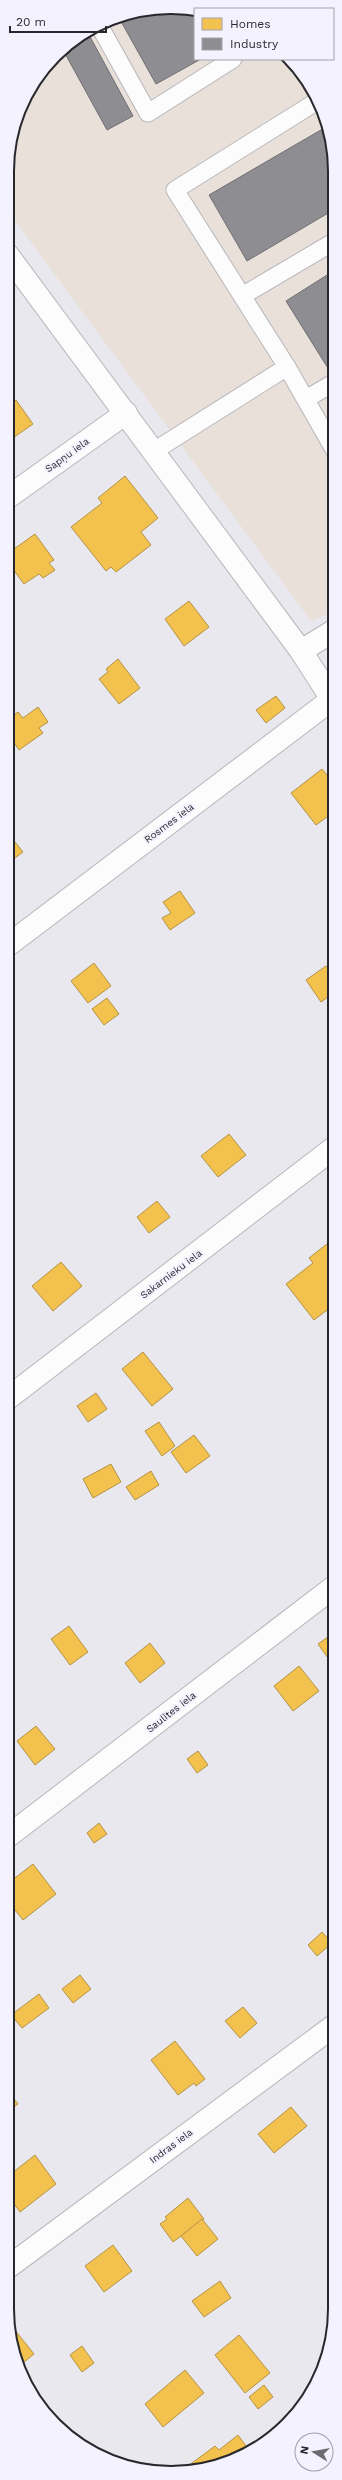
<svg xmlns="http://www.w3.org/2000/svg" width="342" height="2480" font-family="'Work Sans',sans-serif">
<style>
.industrial{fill:#eae0da}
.homes{fill:#f2c14e;stroke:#b59344}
.industry{fill:#8d8d92;stroke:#6f6f73}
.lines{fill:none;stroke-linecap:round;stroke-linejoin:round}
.service-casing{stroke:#b7b7bb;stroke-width:19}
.minor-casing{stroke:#b7b7bb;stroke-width:24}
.service{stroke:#fcfcfc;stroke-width:17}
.minor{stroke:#fcfcfc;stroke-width:22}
.labels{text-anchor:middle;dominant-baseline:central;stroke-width:4;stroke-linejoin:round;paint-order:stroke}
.street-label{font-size:10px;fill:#28282c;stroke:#f3f2fe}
.rim{fill:none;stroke:#28282c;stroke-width:2}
</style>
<rect width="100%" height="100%" fill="#e8e8ee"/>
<polygon class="industrial" points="182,7 195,11 195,59 290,59 318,99 335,160 335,611 311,621 7,210 7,160 24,98 63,48 118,16"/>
<g class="homes">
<polygon points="16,400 33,424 7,442 7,406"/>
<polygon points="125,476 158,518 141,532 151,545 116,572 111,567 106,571 71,527 102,503 98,498"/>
<polygon points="35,534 54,560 49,563 55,570 43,578 39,574 24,584 7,561 7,554"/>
<polygon points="189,601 209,627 184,646 165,619"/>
<polygon points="118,659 140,688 119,704 99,679 108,672 106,669"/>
<polygon points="276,696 285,708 266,723 256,710"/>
<polygon points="38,707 48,722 39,728 43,733 19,750 7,732 7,720 18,712 23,718"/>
<polygon points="322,769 335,785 335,811 316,825 291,793"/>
<polygon points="7,832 23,852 7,864"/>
<polygon points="180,891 195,913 170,930 162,918 171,913 163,902"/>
<polygon points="94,963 111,986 88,1003 71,981"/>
<polygon points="326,966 335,977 335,992 321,1002 306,980"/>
<polygon points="107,998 119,1014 104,1025 92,1009"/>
<polygon points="229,1134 246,1155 218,1177 201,1156"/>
<polygon points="157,1201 170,1217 149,1233 137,1217"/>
<polygon points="327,1244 331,1250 335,1247 335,1304 314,1320 286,1284 313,1263 309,1258"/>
<polygon points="61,1262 82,1286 53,1311 32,1286"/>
<polygon points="7,1330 12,1336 7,1341"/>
<polygon points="143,1352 173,1389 152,1406 122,1369"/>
<polygon points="96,1393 107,1409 88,1422 77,1406"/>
<polygon points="159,1422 175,1446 162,1456 145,1431"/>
<polygon points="194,1435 210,1456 186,1473 171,1452"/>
<polygon points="111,1464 121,1482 93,1498 83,1479"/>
<polygon points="151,1471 159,1485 135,1500 126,1487"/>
<polygon points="69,1626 88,1652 70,1665 51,1639"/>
<polygon points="335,1632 335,1657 330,1661 318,1644"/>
<polygon points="150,1643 165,1663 140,1683 125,1663"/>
<polygon points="299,1666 319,1691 293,1711 274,1686"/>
<polygon points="36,1726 55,1749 35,1765 17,1741"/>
<polygon points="198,1751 208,1765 197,1773 187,1759"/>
<polygon points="99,1823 107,1834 94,1843 87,1833"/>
<polygon points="33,1864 56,1894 23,1920 7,1900 7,1891 10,1888 7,1884"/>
<polygon points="322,1932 332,1943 317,1956 308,1945"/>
<polygon points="80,1975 91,1989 73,2003 62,1989"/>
<polygon points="39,1994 49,2008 22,2028 11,2015"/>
<polygon points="243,2007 257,2023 240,2038 225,2021"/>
<polygon points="175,2041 205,2079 196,2086 194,2083 178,2095 151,2060"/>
<polygon points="7,2090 18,2104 7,2112"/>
<polygon points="291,2107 307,2126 274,2153 258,2134"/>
<polygon points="35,2155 56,2184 20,2212 7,2194 7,2177"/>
<polygon points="188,2198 204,2219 173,2242 160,2224 167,2219 165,2217"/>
<polygon points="202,2219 218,2239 197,2256 181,2236"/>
<polygon points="113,2245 132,2271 104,2292 85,2266"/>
<polygon points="220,2281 231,2298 204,2317 192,2301"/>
<polygon points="10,2324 34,2354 18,2367"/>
<polygon points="239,2335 270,2373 245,2393 215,2355"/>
<polygon points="82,2346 94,2363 82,2372 70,2355"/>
<polygon points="185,2370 204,2393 163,2427 145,2404"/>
<polygon points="264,2385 273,2397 258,2409 249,2397"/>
<polygon points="238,2435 249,2450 224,2464 191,2469 188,2466 215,2446 219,2450"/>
</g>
<g class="industry">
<polygon points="182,7 195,11 195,59 201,59 156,84 118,16"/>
<polygon points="88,33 133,116 107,130 62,48"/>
<polygon points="326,127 335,160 335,209 247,261 209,195"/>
<polygon points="335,270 335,371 331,373 286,301"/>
</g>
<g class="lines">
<defs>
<g id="service">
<polyline points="100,27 148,113 233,59"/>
<polyline points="319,100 175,190 287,367 335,451"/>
<polyline points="242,296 335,241"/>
<polyline points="306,399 335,382"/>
<polyline points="154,451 287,367"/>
</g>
<g id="minor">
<polyline points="7,254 301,651 335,704"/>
<polyline points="7,498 126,413"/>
<polyline points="301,651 335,630"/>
<polyline points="7,946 331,700"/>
<polyline points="7,1399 335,1147"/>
<polyline points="7,1837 335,1586"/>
<polyline points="7,2268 335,2025"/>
</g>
</defs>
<use href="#service" class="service-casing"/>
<use href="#minor" class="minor-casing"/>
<use href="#service" class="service"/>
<use href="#minor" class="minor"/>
</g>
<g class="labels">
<g class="street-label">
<text transform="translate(67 455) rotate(-36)">Sapņu iela</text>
<text transform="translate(169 823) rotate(-37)">Rosmes iela</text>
<text transform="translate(171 1274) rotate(-37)">Sakarnieku iela</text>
<text transform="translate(171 1712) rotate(-38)">Saulītes iela</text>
<text transform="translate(171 2146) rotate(-37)">Indras iela</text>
</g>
</g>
<path d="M0 0H342V2480H0ZM171 14H171A157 157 0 0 1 328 171V2309A157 157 0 0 1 171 2466H171A157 157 0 0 1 14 2309V171A157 157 0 0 1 171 14Z" fill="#f3f2fe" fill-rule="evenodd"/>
<path class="rim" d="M171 14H171A157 157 0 0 1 328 171V2309A157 157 0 0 1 171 2466H171A157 157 0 0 1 14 2309V171A157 157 0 0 1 171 14Z"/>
<rect x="194" y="8" width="140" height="52" fill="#f3f2fe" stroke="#a2a1aa"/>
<rect x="202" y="18" width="20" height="12" fill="#f2c14e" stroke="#a2a1aa"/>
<text x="230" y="28" font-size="12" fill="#28282c">Homes</text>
<rect x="202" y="38" width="20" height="12" fill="#8d8d92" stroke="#a2a1aa"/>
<text x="230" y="48" font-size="12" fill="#28282c">Industry</text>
<g transform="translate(314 2452) rotate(281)"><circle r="19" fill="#f3f2fe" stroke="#a2a1aa"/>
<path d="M0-3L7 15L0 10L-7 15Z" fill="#6b6b70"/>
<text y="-6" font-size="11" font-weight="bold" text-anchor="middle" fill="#28282c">N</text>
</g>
<path d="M10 26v6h96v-6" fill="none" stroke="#28282c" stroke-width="2"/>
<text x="16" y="26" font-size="12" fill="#28282c" stroke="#f3f2fe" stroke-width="3" paint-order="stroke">20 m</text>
</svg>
